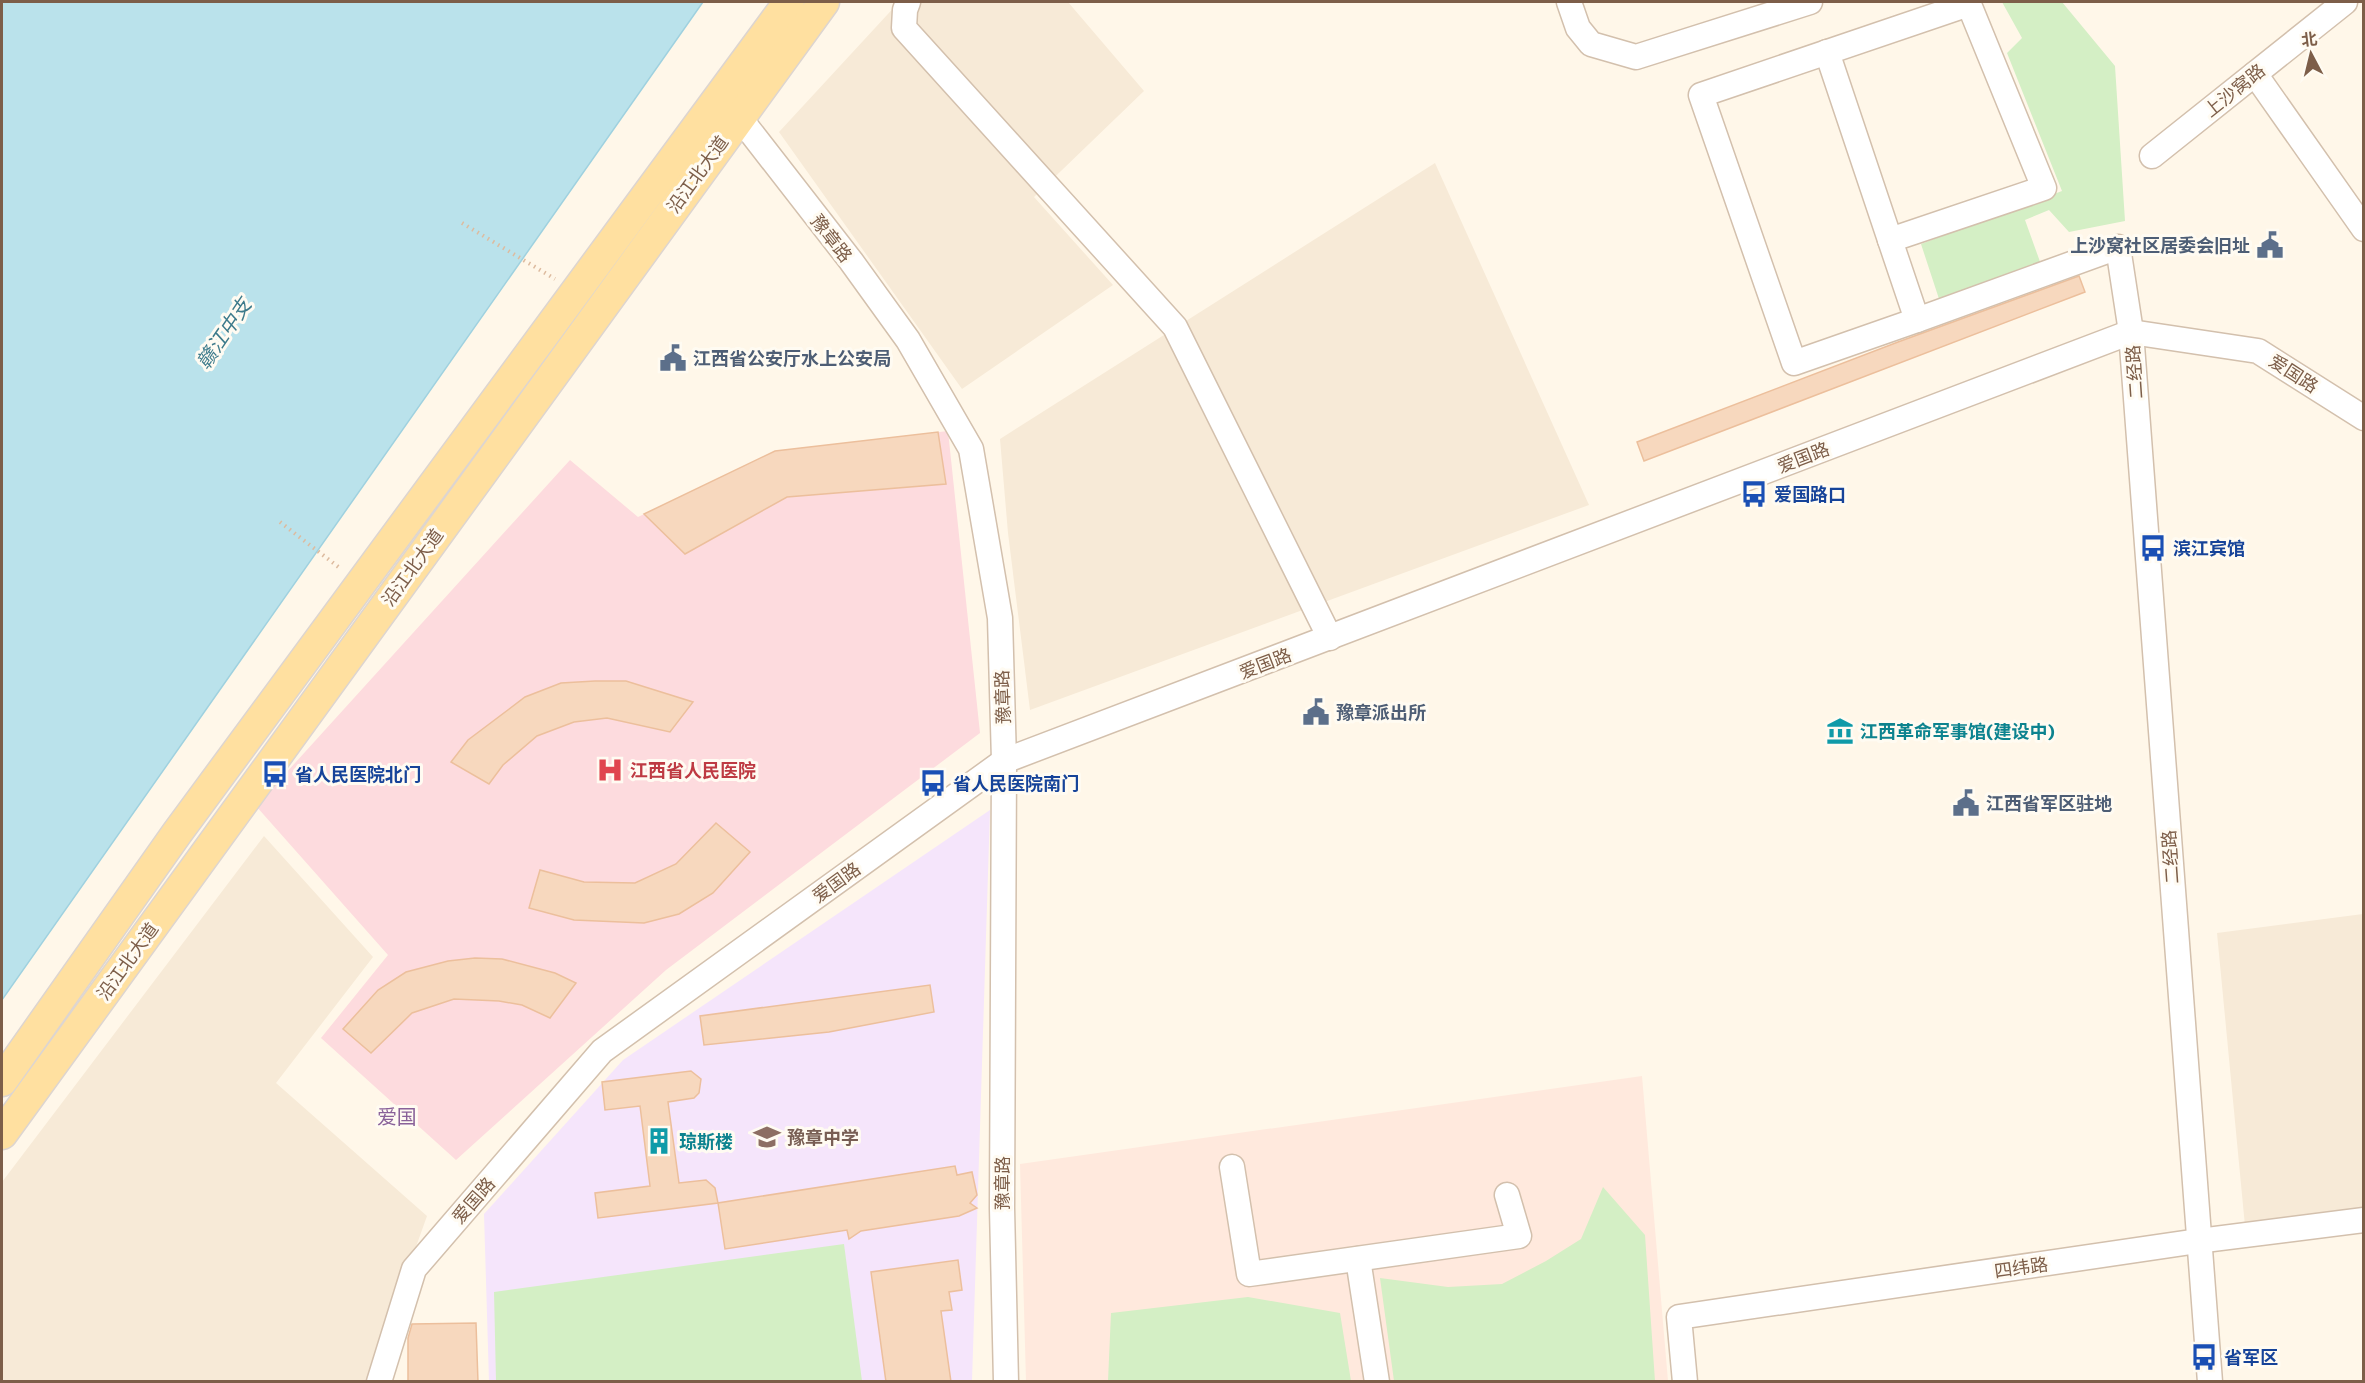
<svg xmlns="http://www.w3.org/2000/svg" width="2365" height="1383" font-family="Commissioner,'Noto Sans SC',sans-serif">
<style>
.residential{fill:#f7ead7}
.commercial{fill:#ffe9dd}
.education{fill:#f5e5fb}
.medical{fill:#fddbde}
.green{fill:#d4efc5}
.water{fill:#bae2eb;stroke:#9fd1df;stroke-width:1.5}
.building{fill:#f7d8be;stroke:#ecbf9c;stroke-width:1.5}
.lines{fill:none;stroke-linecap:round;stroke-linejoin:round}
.minor-casing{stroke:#d3c0ad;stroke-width:27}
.major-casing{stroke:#ddd5d0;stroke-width:33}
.path{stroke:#ddbb9f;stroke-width:4;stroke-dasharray:1.5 4.5;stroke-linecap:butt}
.minor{stroke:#fff;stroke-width:24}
.major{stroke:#ffe0a0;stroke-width:30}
.labels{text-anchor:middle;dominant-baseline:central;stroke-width:6;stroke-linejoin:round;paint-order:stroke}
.street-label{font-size:18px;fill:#7d5e49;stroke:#fffbf2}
.service-label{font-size:18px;font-weight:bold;fill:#4e5e75;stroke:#fffbf2;text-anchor:start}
.transit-label{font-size:18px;font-weight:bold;fill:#164399;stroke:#fffbf2;text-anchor:start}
.culture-label{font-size:18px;font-weight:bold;fill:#0d838f;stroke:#fffbf2;text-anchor:start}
.health-label{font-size:18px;font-weight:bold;fill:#be3a42;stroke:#fffbf2;text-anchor:start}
.education-label{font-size:18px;font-weight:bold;fill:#785e54;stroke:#fffbf2;text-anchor:start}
.water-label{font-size:20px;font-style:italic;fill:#3c7a8b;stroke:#fffbf2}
.neighbourhood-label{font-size:20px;fill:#896199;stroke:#fffbf2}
</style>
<rect width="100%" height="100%" fill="#fff7e9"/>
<g class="residential">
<polygon points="899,2 1068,2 1144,91 1034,197 1113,285 962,389 779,132"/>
<polygon points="1435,163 1589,505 1030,710 1008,533 1000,439"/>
<polygon points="264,836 373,957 276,1083 427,1216 368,1381 2,1381 2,1182"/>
<polygon points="2363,914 2363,1231 2247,1247 2217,933"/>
</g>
<polygon class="commercial" points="1642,1076 1668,1381 1026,1381 1020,1164"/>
<polygon class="education" points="990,810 972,1381 489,1381 484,1214 623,1060"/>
<polygon class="medical" points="948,431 980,733 666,970 456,1160 321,1038 388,955 256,806 570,460 638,517 775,451"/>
<g class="green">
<polygon points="2002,2 2062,2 2115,66 2125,221 2069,232 2049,210 2025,220 2043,270 1942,308 1921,244 2062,191 2007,53 2022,38"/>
<polygon points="1603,1187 1645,1235 1655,1381 1394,1381 1380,1278 1448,1287 1502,1284 1546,1261 1581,1239"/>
<polygon points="844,1244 862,1381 496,1381 494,1292"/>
<polygon points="1248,1297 1340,1313 1351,1381 1108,1381 1111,1313"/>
</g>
<polygon class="water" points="2,2 703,2 2,1000"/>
<g class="building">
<polygon points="2079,276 2085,292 1644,461 1637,442 1898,342"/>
<polygon points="938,432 946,484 787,497 685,554 644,514 775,451"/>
<polygon points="595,681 626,681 693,702 670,732 607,718 574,722 537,736 503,765 489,784 451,762 468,740 525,697 561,683"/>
<polygon points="716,823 750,852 713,893 679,914 644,923 574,920 529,908 540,870 584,882 635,883 676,864"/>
<polygon points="475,958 502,959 555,973 576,983 550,1018 522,1005 499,1001 454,999 412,1013 371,1053 343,1029 378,990 406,972 448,961"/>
<polygon points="930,985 934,1012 829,1032 704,1045 700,1016"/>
<polygon points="691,1071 701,1079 699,1093 694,1098 668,1102 679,1183 706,1180 715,1188 718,1203 598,1218 595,1193 650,1186 640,1106 605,1110 602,1082"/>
<polygon points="955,1166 957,1175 972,1172 977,1195 970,1203 977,1208 959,1216 861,1231 849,1239 847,1230 725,1249 718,1203"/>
<polygon points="958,1260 962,1290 949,1292 952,1310 941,1311 951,1382 886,1382 871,1272"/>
<polygon points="476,1323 478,1382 408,1382 408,1338 412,1324"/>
</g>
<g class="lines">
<defs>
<g id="minor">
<polyline points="908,2 905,10 904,28 1175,327 1330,638"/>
<polyline points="1569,2 1578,28 1591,44 1636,57 1810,2"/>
<polyline points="1827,52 1890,240 2044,188 1968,2"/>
<polyline points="2255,74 2364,229"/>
<polyline points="725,108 739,117 851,261 908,340 971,449 1000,618 1004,761 1002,1208 1006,1382"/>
<polyline points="2152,156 2345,2"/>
<polyline points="1890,240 1917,320 1794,363 1701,95 1969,4"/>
<polyline points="1917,320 2118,247 2131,332 2210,1382"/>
<polyline points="1232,1167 1249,1274 1519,1236 1507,1195"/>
<polyline points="1358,1259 1377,1382"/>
<polyline points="379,1382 414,1269 602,1051 1004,761 2131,332 2258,351 2364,418"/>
<polyline points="1685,1382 1679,1317 2198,1241 2364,1220"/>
</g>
<g id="major">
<polyline points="2,1081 177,833 789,2"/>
<polyline points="2,1134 824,2"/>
</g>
</defs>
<use href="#minor" class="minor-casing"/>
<use href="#major" class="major-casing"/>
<g class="path">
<polyline points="462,223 555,279"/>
<polyline points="280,522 341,569"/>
</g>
<use href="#minor" class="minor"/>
<use href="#major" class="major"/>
</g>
<defs>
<symbol id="civic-bare" viewBox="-9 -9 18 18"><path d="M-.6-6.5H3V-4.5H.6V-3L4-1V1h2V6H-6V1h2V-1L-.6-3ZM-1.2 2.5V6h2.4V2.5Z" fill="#5c6f8a" stroke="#fffbf2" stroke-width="2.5" paint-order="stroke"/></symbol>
<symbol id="bus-bare" viewBox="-9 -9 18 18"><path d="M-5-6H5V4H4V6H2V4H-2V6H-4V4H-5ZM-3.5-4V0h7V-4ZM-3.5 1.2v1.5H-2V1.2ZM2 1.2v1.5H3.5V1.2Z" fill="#1a4fb4" stroke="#fffbf2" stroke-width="2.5" paint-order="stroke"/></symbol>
<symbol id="museum-bare" viewBox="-9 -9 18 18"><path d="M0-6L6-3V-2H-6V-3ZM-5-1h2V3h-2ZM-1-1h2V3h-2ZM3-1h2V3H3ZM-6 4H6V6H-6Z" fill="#0f9aa8" stroke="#fffbf2" stroke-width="2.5" paint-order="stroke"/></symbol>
<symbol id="hospital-bare" viewBox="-9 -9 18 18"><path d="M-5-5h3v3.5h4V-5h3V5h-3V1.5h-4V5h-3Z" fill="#e0444e" stroke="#fffbf2" stroke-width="2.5" paint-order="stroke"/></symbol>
<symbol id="school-bare" viewBox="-9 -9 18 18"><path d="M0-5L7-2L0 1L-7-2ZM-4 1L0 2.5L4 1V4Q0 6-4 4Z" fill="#8d6e63" stroke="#fffbf2" stroke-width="2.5" paint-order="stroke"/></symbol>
<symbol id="building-bare" viewBox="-9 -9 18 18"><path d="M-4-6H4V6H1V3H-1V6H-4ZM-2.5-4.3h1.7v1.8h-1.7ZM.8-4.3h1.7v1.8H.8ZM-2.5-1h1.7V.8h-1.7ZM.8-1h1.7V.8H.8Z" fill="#0f9aa8" stroke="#fffbf2" stroke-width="2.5" paint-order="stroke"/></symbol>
</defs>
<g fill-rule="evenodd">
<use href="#civic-bare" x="2251" y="226" width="38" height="38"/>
<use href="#civic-bare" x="654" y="339" width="38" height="38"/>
<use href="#bus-bare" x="1735" y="475" width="38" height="38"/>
<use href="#bus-bare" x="2134" y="529" width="38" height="38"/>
<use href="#civic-bare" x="1297" y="693" width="38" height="38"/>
<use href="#museum-bare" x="1821" y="712" width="38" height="38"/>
<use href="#hospital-bare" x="591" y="751" width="38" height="38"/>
<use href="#bus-bare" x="256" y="755" width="38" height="38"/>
<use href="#bus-bare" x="914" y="764" width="38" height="38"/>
<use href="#civic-bare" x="1947" y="784" width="38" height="38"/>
<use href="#school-bare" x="748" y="1118" width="38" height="38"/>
<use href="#building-bare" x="640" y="1122" width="38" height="38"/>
<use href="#bus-bare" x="2185" y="1338" width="38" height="38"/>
</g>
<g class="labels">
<g class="street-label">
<text transform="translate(2234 90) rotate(-39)">上沙窝路</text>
<text transform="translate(697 174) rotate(-54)">沿江北大道</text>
<text transform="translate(832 238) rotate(52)">豫章路</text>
<text transform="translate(2134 372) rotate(-94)">二经路</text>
<text transform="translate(2294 373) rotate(33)">爱国路</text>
<text transform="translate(1803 457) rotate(-21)">爱国路</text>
<text transform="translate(412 567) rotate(-54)">沿江北大道</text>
<text transform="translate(1265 663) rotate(-21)">爱国路</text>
<text transform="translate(1002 697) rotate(-92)">豫章路</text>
<text transform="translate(2170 857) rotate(-94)">二经路</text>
<text transform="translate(836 882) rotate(-36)">爱国路</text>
<text transform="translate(127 961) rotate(-54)">沿江北大道</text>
<text transform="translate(1002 1183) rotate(-90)">豫章路</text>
<text transform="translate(473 1200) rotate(-49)">爱国路</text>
<text transform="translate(2021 1267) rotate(-8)">四纬路</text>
</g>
<g class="service-label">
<text x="2250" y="245" text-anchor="end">上沙窝社区居委会旧址</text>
<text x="693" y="358">江西省公安厅水上公安局</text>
<text x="1336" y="712">豫章派出所</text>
<text x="1986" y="803">江西省军区驻地</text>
</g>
<g class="transit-label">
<text x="1774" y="494">爱国路口</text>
<text x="2173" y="548">滨江宾馆</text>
<text x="295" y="774">省人民医院北门</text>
<text x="953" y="783">省人民医院南门</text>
<text x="2224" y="1357">省军区</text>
</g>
<g class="culture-label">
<text x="1860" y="731">江西革命军事馆(建设中)</text>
<text x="679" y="1141">琼斯楼</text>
</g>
<g class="health-label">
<text x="630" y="770">江西省人民医院</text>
</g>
<g class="education-label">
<text x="787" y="1137">豫章中学</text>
</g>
<g class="water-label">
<text transform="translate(223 333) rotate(-56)">赣江中支</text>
</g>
<g class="neighbourhood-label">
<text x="397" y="1116">爱国</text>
</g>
</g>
<rect width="2365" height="1383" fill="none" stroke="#7d5e49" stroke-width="6"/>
<g transform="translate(2311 54) rotate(353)" stroke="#fffbf2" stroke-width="4.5" paint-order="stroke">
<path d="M0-4.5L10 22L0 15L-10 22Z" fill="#7d5e49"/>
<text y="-9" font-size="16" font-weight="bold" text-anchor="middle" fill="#7d5e49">北</text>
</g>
</svg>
